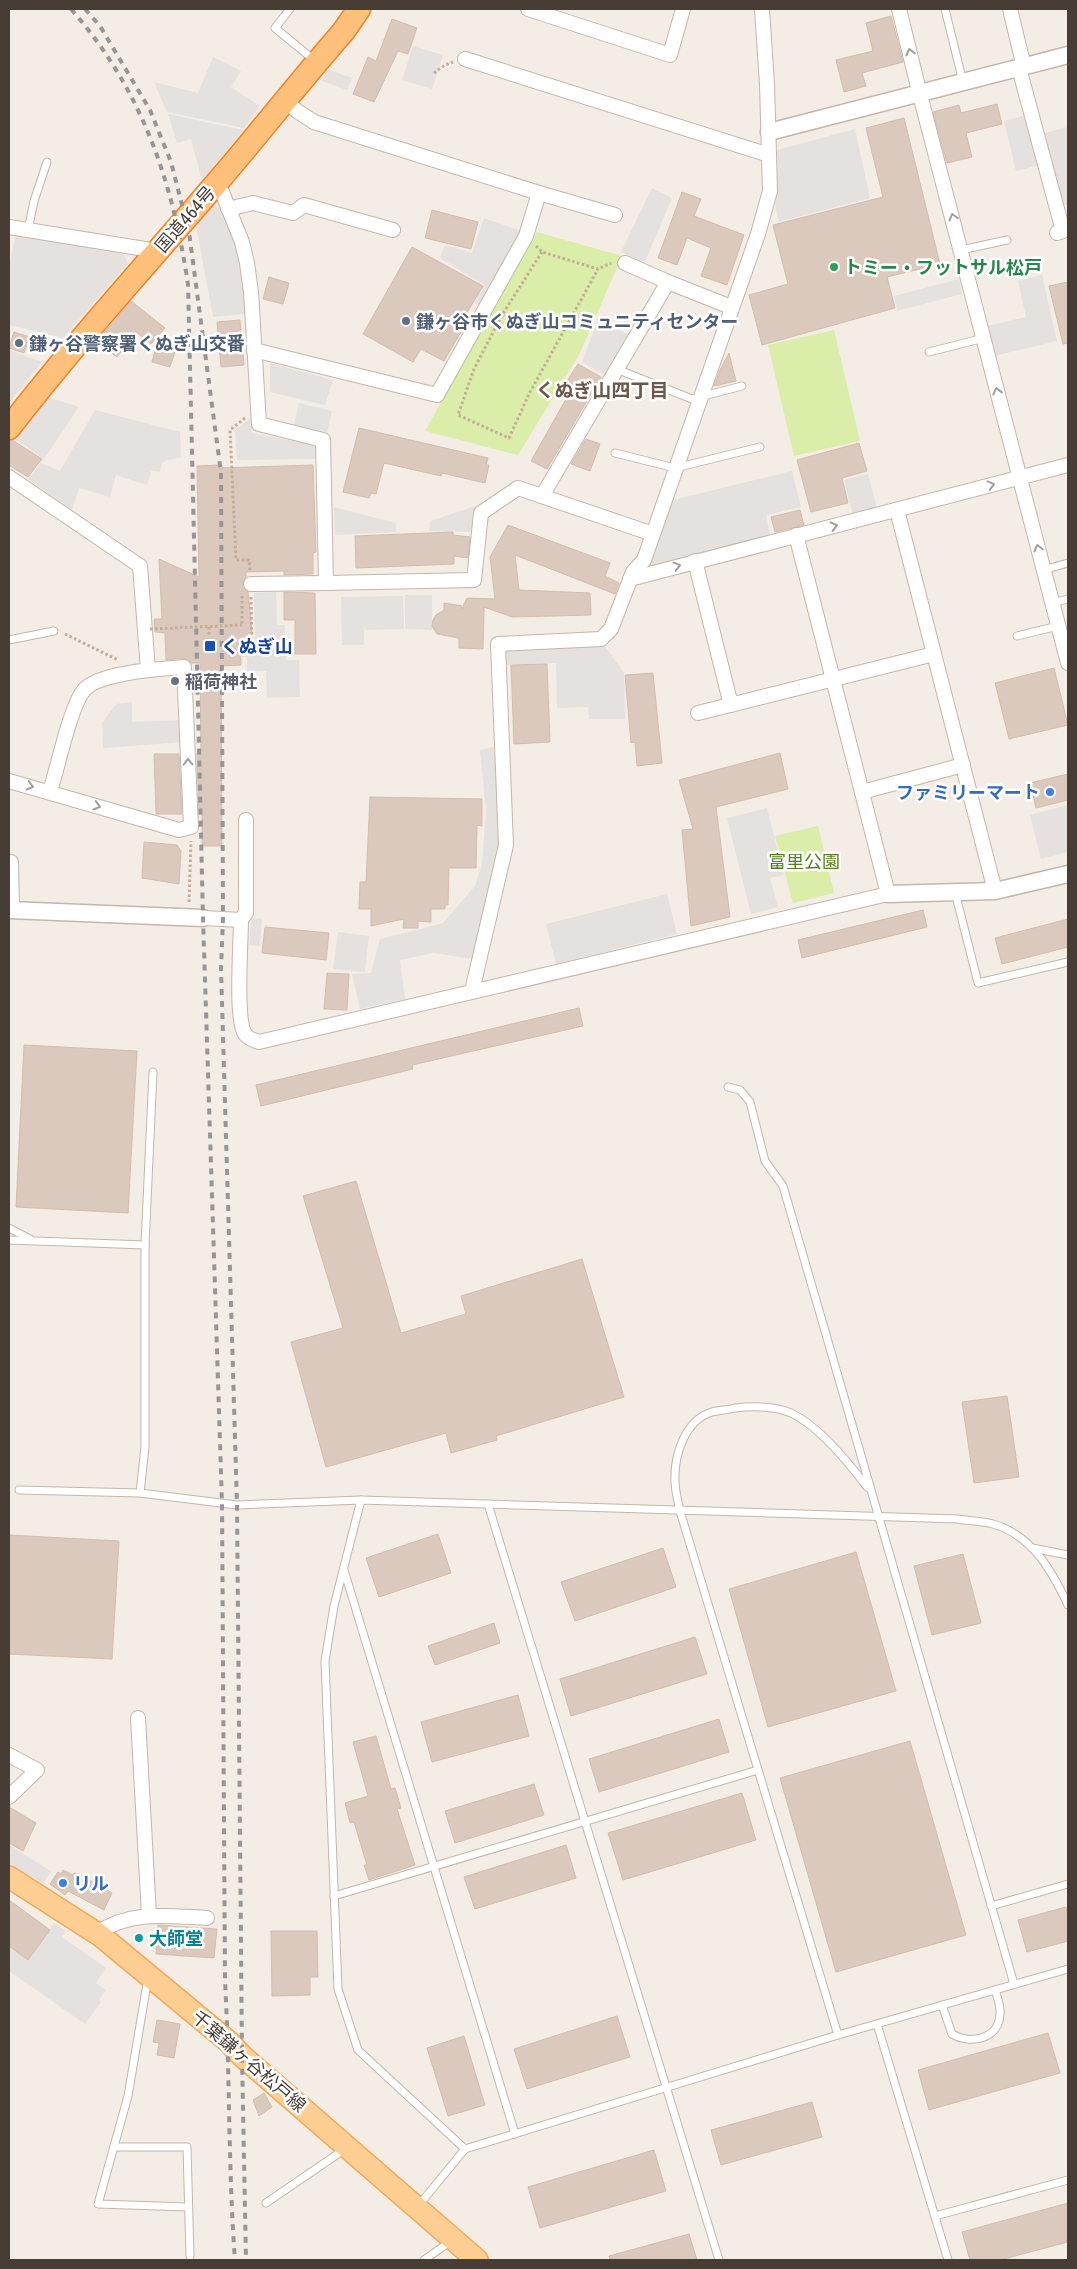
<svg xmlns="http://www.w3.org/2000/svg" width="1077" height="2269" font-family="'Roboto Condensed','Noto Sans JP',sans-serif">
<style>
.green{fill:#daeda9}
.parking{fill:#e5e1de}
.building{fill:#dac9bc;stroke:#d3bdac}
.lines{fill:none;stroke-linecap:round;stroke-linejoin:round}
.service-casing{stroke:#c4b6a9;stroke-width:9}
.minor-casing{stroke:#c4b6a9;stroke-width:16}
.tertiary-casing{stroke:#c4b6a9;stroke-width:19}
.primary-casing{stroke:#f1a957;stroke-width:24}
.trunk-casing{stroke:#ef8325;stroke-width:25}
.path{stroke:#c4ac96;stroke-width:3;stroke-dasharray:2.5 2.5;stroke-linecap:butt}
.service{stroke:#fff;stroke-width:7}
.minor{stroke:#fff;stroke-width:14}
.tertiary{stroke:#fff;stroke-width:16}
.primary{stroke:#ffce93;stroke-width:21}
.trunk{stroke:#ffc07c;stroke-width:22}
.rail{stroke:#969696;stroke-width:4;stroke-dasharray:6 6;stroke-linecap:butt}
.path-bridge{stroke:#c4ac96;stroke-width:3;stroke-dasharray:2.5 2.5;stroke-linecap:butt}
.oneway{stroke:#a49e9a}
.leisure-dot{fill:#2e9e5b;stroke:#fff;stroke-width:2}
.service-dot{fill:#5c6f8a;stroke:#fff;stroke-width:2}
.transit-dot{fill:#1a4fb4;stroke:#fff;stroke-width:2}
.worship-dot{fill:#6b7280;stroke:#fff;stroke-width:2}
.shop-dot{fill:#3f7fe0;stroke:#fff;stroke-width:2}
.culture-dot{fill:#0f9aa8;stroke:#fff;stroke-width:2}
.labels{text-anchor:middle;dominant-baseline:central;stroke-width:5;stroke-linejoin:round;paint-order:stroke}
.street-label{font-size:18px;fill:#483d34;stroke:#fff}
.leisure-label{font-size:18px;font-weight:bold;fill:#27864d;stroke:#fff;text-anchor:start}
.service-label{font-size:18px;font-weight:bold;fill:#4e5e75;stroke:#fff;text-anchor:start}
.transit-label{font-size:18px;font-weight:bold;fill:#164399;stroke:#fff;text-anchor:start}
.worship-label{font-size:18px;font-weight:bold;fill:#5b616d;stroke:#fff;text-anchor:start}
.shop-label{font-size:18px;font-weight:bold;fill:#366cbe;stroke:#fff;text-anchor:end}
.park-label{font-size:18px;fill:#558020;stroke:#fff}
.culture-label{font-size:18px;font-weight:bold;fill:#0d838f;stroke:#fff;text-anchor:start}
.neighbourhood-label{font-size:19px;font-weight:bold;fill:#6c584a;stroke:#fff}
</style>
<rect width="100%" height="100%" fill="#f4ede5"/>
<g class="green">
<polygon points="537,232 622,256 579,355 518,455 425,431"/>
<polygon points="834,330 860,441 794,456 768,345"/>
<polygon points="818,826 834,893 793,903 775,836"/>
</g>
<g class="parking">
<polygon points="413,46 443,55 432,89 402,80"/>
<polygon points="213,57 241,71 231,87 260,106 244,128 167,112 154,82 198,93"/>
<polygon points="327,69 352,78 347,90 322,81"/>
<polygon points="168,114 243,130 202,181 191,139 177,143"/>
<polygon points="1027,115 1040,165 1016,171 1004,121"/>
<polygon points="1068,127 1068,204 1063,206 1045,133"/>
<polygon points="855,129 870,198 779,222 775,205 778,187 777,150"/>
<polygon points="652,188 672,198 644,264 621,252"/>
<polygon points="211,203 224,211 244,268 245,314 213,317 195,220"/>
<polygon points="484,218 521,231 479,305 474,303 484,285 440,258 445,245 472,253"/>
<polygon points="16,234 124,254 128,263 63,338 9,325 9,266"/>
<polygon points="1042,275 1057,341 994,356 987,326 1026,317 1018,281"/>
<polygon points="959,279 962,294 897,311 894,296"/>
<polygon points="598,319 630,335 605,375 582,362"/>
<polygon points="9,350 42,362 9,403"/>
<polygon points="270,363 333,380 325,405 270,392"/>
<polygon points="47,397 79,407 44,459 14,438"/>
<polygon points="299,403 332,411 327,432 294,425"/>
<polygon points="95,410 180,432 181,458 167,460 162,463 160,472 151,471 147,485 116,475 110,497 79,488 72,510 28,479 41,463 60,471"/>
<polygon points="252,417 252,433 316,445 315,459 237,460 235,430"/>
<polygon points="792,471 801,507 766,515 771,538 651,569 648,558 669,501"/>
<polygon points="868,474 877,509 853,516 844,480"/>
<polygon points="475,506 473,532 429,531 430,521"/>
<polygon points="334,507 396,523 396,532 335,535"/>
<polygon points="276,592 277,625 285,625 286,660 299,660 300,697 267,698 266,671 247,671 247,657 242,657 242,641 255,640 254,593"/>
<polygon points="405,595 432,595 432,630 405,629"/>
<polygon points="403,596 404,629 365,630 364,626 364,645 342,645 341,597"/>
<polygon points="605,646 624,673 625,719 589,719 588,707 557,708 556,663 504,665 503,649"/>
<polygon points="132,702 132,722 184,720 185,742 103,748 102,723 116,704"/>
<polygon points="494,747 501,848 473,959 433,953 400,960 405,999 360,1009 352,974 371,973 380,939 443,923 475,886 482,864 486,811 480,750"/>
<polygon points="1068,805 1068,852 1041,859 1030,815"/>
<polygon points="767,808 784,875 770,878 778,907 751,914 727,818"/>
<polygon points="667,894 677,934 556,964 546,924"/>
<polygon points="252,918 262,919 260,946 249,945"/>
<polygon points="338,932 369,936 365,972 333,969"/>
<polygon points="9,1845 51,1871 43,1884 9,1863"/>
<polygon points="54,1923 66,1931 62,1937 106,1968 96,1983 106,1990 99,2000 101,2002 85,2024 9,1971 9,1946 28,1960"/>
</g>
<g class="building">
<polygon points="891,16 903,62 862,73 866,86 844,92 836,60 873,51 866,23"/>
<polygon points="392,19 417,28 408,54 398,51 374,102 353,94 368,57 376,61"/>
<polygon points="997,104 1002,124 966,133 972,157 947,163 933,112 959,105 961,113"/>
<polygon points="904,118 940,264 887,277 895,308 762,345 749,295 788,284 773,225 883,197 866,128"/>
<polygon points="682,192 701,199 694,216 744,235 727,285 701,276 711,248 687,238 677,265 658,258"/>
<polygon points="432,210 478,222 471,249 425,238"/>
<polygon points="412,247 483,286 465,316 469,318 444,361 421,349 413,362 363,334"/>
<polygon points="269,277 289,283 283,304 263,299"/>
<polygon points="1068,282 1068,343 1063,344 1049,286"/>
<polygon points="131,301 165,328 151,344 136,332 117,357 110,352 92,347"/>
<polygon points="240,320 244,365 221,367 217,322"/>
<polygon points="14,332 30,337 24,353 9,348"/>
<polygon points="156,347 175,352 170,367 152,362"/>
<polygon points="729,353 736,381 714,386 720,370"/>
<polygon points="578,364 601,377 547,469 531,461 574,385 567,381"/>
<polygon points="359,428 488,458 486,465 489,465 485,483 442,473 441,476 384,463 376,494 371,493 369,498 343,492"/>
<polygon points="586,439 600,444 590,471 571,464"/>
<polygon points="12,440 42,459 28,477 9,465 9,441"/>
<polygon points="859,443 867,471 842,478 848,503 811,512 797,460"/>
<polygon points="219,465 219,468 313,465 316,552 313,553 313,574 284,575 284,571 246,572 246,577 242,585 248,592 252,632 247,634 247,640 240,641 241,665 221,666 222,846 202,846 202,814 199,814 197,753 201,753 200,663 192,663 184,658 166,660 165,633 155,632 154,619 162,619 159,559 199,577 197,466"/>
<polygon points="800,510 804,525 775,532 771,517"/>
<polygon points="508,525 610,563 605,576 619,583 615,594 515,555 519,590 590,593 591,615 512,617 484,607 483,649 459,648 459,638 437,634 432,626 433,620 436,615 444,610 444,603 462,606 462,609 467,598 495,599 490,557"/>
<polygon points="453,532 453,535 470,537 468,558 454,556 454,564 356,568 355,536"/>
<polygon points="284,592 315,593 316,654 295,654 295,620 284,620"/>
<polygon points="547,664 550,742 514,744 511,665"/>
<polygon points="1054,668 1068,725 1009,739 995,683"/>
<polygon points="653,673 662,763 637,766 635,742 631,743 625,675"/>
<polygon points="780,753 788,789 716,807 730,917 691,926 682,830 693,829 679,780"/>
<polygon points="154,754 179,754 182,814 156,814"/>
<polygon points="1068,774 1068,800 1036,808 1030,783"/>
<polygon points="370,797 482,799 482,826 477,825 476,868 449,868 448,905 445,905 445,909 431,909 431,922 418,921 418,928 403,928 404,919 371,926 371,909 359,909 360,882 366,882"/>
<polygon points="144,842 177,845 181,851 179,884 142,878"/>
<polygon points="923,910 927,927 802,958 798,940"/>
<polygon points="1068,919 1068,947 1002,964 995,938"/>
<polygon points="265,927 329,933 326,960 262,953"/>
<polygon points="327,973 349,974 347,1010 324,1009"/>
<polygon points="579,1008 583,1026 412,1065 413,1069 261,1106 256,1085"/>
<polygon points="24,1045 137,1051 128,1213 16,1207"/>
<polygon points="356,1181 401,1333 466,1314 461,1296 582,1259 624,1397 496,1436 497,1440 451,1453 446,1433 326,1467 291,1342 343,1328 303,1196"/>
<polygon points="1007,1396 1019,1477 974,1483 962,1402"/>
<polygon points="438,1534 451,1573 379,1597 366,1558"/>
<polygon points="9,1535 119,1541 112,1659 9,1654"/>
<polygon points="663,1548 676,1587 575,1621 561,1582"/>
<polygon points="856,1552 896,1691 768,1727 729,1589"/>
<polygon points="963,1554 981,1623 932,1635 914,1566"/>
<polygon points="494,1623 500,1643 435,1665 428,1646"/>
<polygon points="695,1637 707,1674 571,1716 560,1679"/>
<polygon points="518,1695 529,1736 432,1762 421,1722"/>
<polygon points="719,1719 729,1752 599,1792 589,1759"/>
<polygon points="376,1736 391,1789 395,1788 401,1808 397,1809 415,1865 369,1880 364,1865 367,1865 354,1822 350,1823 345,1803 368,1796 353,1742"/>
<polygon points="910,1741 966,1935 836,1972 780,1778"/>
<polygon points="534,1784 544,1815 455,1843 445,1811"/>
<polygon points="742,1793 756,1840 623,1880 608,1833"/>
<polygon points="9,1807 36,1823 23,1851 9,1843"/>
<polygon points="566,1845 576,1878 475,1909 464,1877"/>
<polygon points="63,1870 73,1875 74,1873 79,1874 112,1893 104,1910 68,1891 65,1895 50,1884 58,1872 61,1874"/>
<polygon points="9,1900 50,1930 28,1960 9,1946"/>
<polygon points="1066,1907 1068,1916 1068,1941 1027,1952 1018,1920"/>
<polygon points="158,1925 217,1929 214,1958 156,1954"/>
<polygon points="271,1931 317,1931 318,1977 310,1977 310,1995 272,1996"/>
<polygon points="617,2016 630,2057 527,2089 514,2049"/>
<polygon points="157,2020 180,2024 174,2058 157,2055 159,2043 153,2042"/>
<polygon points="1048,2033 1060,2073 929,2110 918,2070"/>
<polygon points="464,2036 485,2105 448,2116 427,2048"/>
<polygon points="264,2093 272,2107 259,2116 253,2100"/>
<polygon points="812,2102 822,2137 721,2165 711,2130"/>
<polygon points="654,2150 666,2191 540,2228 528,2187"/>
<polygon points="1068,2203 1068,2242 1000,2260 970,2260 962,2232"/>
<polygon points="689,2234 697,2260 610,2260 609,2256"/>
</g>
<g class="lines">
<defs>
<g id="service">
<polyline points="290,9 275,28 314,60"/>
<polyline points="945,9 963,82"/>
<polyline points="28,230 34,201 47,162"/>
<polyline points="961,250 1007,240"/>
<polyline points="929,352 984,338"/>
<polyline points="624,372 692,399 742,386"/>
<polyline points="615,453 675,468 760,447"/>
<polyline points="1043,570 1068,563"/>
<polyline points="1052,603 1068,599"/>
<polyline points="1017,636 1058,626"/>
<polyline points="9,640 54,631"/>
<polyline points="955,892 978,983 1068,962"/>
<polyline points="728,1087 740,1090 750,1102 765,1161 783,1186 1014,1984"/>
<polyline points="9,1228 30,1239"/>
<polyline points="9,1240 145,1245"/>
<path d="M19,1490L140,1493L237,1505L361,1500L958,1519C969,1521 982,1521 993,1524C1032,1535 1052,1571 1068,1605"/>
<polyline points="140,1493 145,1447 145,1245 153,1072"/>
<polyline points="361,1500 334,1606 325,1661 338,1989 358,2050 465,2149"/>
<polyline points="488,1504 719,2260"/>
<polyline points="1032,1548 1068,1555"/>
<polyline points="344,1570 515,2134"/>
<polyline points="334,1896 758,1770"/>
<polyline points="991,1906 1068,1884"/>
<polyline points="148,1978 128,2096 98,2204 188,2207"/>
<path d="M942,2005L952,2034C971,2045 999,2039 1000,2014C1001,2006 997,1997 995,1990"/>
<polyline points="877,2024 948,2260"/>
<path d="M838,2035L680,1511C678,1501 675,1491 675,1481C674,1455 685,1420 712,1412C720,1410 728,1410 735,1408C753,1406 774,1406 791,1413C819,1426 849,1463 867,1487"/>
<polyline points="114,2147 187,2147 190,2256"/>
<polyline points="266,2203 345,2149"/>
<polyline points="419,2205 465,2149 838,2035 1068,1969"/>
<polyline points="935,2216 1068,2180"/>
<polyline points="424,2260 451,2241"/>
</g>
<g id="minor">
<polyline points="528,9 670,55 683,9"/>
<polyline points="899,9 920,95 1068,663"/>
<polyline points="1010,9 1024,67"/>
<polyline points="465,59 769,155"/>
<polyline points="1019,68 1063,231 1057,233"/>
<polyline points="285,100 297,111 314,122 539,193 615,215"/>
<polyline points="215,186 222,192 242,242 247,263 251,292 259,424 323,440 326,583 474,580 481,513 518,488 653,534"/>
<polyline points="228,209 253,203 293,213 304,205 393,230"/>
<polyline points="9,227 157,251"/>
<polyline points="625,263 668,282"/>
<polyline points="254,350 437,395 526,236 539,193"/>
<polyline points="9,477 140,566 148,670"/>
<polyline points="542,496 668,282 731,307"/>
<polyline points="897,510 995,891"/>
<polyline points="695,561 731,705"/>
<polyline points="630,579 1068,465"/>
<polyline points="251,584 326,583"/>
<polyline points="698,713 934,654"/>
<path d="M9,781L179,830L191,827L184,667C161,669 99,672 84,690C70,707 58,767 50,791"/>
<polyline points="862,792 963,765"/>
<polyline points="11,862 12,910"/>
<path d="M203,918L241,920C241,941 235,1020 245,1034C248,1039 254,1040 259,1042L888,894L796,535"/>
<polyline points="241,920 246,913 246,820"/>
<polyline points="472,991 506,845 498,644 601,639 611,629 633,572 644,560 758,234 770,191 767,84 762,9"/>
<polyline points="138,1718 149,1915"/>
<polyline points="9,1755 37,1770 9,1797"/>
<path d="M97,1933C132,1910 167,1916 207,1918"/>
</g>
<g id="tertiary">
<polyline points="769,132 1068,55"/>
<polyline points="888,894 995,891 1068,874"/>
<polyline points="9,910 203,918"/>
</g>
<polyline id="primary" points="9,1877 101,1936 229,2042 242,2056 477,2260"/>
<path id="trunk" d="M9,428C74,344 145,266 214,186C258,135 299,82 343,32L359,9"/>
</defs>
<use href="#service" class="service-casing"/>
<use href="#minor" class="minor-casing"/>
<use href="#tertiary" class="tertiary-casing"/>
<use href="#primary" class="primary-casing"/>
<use href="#trunk" class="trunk-casing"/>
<g class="path">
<polyline points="434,73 445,65 453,62"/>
<polyline points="536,246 542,252 598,269 611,263"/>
<polyline points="542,252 502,315 474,369 458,415 509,438 529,394 598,269"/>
<polyline points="502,315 566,327"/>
<polyline points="245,418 230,430 236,560 249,560 250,571"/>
<polyline points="242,596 242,625"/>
<polyline points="251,597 252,655"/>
<polyline points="209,627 209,636"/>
<polyline points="65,634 118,660"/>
<polyline points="189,902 191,841"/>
</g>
<use href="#service" class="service"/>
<use href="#minor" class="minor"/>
<use href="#tertiary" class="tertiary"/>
<use href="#primary" class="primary"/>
<use href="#trunk" class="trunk"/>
<g class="rail">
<path d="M71,9C142,90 172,179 188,284L203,918L222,1504L225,1980C230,2074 228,2167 235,2260"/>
<polyline points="85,9 100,26 150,110 171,162 189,232 221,473 223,918 221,969 237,1505 242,2056 246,2260"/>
</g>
<polyline class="path-bridge" points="150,629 242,625"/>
</g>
<defs><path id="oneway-chevron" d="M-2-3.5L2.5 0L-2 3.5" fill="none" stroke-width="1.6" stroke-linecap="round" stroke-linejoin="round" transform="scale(1.25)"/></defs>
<g class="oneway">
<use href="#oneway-chevron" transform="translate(910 52) rotate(-104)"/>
<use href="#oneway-chevron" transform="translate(953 217) rotate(-105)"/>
<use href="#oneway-chevron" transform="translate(997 391) rotate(-104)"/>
<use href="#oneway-chevron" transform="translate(991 485) rotate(-15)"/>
<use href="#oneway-chevron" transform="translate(834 526) rotate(-14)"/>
<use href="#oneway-chevron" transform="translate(1038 548) rotate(-105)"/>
<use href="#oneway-chevron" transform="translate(677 566) rotate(-15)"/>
<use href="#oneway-chevron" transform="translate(188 762) rotate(-92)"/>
<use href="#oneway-chevron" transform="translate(30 786) rotate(14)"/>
<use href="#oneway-chevron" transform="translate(97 806) rotate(16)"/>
</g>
<circle class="leisure-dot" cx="834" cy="267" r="5"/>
<g class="service-dot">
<circle cx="406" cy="321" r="5"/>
<circle cx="19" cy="343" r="5"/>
</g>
<rect class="transit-dot" x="204" y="640" width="12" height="12" rx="2.5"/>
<circle class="worship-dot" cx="175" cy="681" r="5"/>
<g class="shop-dot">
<circle cx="1050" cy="792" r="5"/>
<circle cx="63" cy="1883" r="5"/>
</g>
<circle class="culture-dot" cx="139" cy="1938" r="5"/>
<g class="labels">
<g class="street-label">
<text transform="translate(185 219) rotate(-49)">国道464号</text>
<text transform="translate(249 2061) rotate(41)">千葉鎌ヶ谷松戸線</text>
</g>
<g class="leisure-label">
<text x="844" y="267">トミー・フットサル松戸</text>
</g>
<g class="service-label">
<text x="416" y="321">鎌ヶ谷市くぬぎ山コミュニティセンター</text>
<text x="29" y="343">鎌ヶ谷警察署くぬぎ山交番</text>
</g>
<g class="transit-label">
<text x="221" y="646">くぬぎ山</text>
</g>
<g class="worship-label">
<text x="185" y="681">稲荷神社</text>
</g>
<g class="shop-label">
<text x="1040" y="792">ファミリーマート</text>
<text x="73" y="1883" text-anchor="start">リル</text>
</g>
<g class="park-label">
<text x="804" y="861">富里公園</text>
</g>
<g class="culture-label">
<text x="149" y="1938">大師堂</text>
</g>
<g class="neighbourhood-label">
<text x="602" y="390">くぬぎ山四丁目</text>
</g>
</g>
<rect width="1077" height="2269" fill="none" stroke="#483d34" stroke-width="20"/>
</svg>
